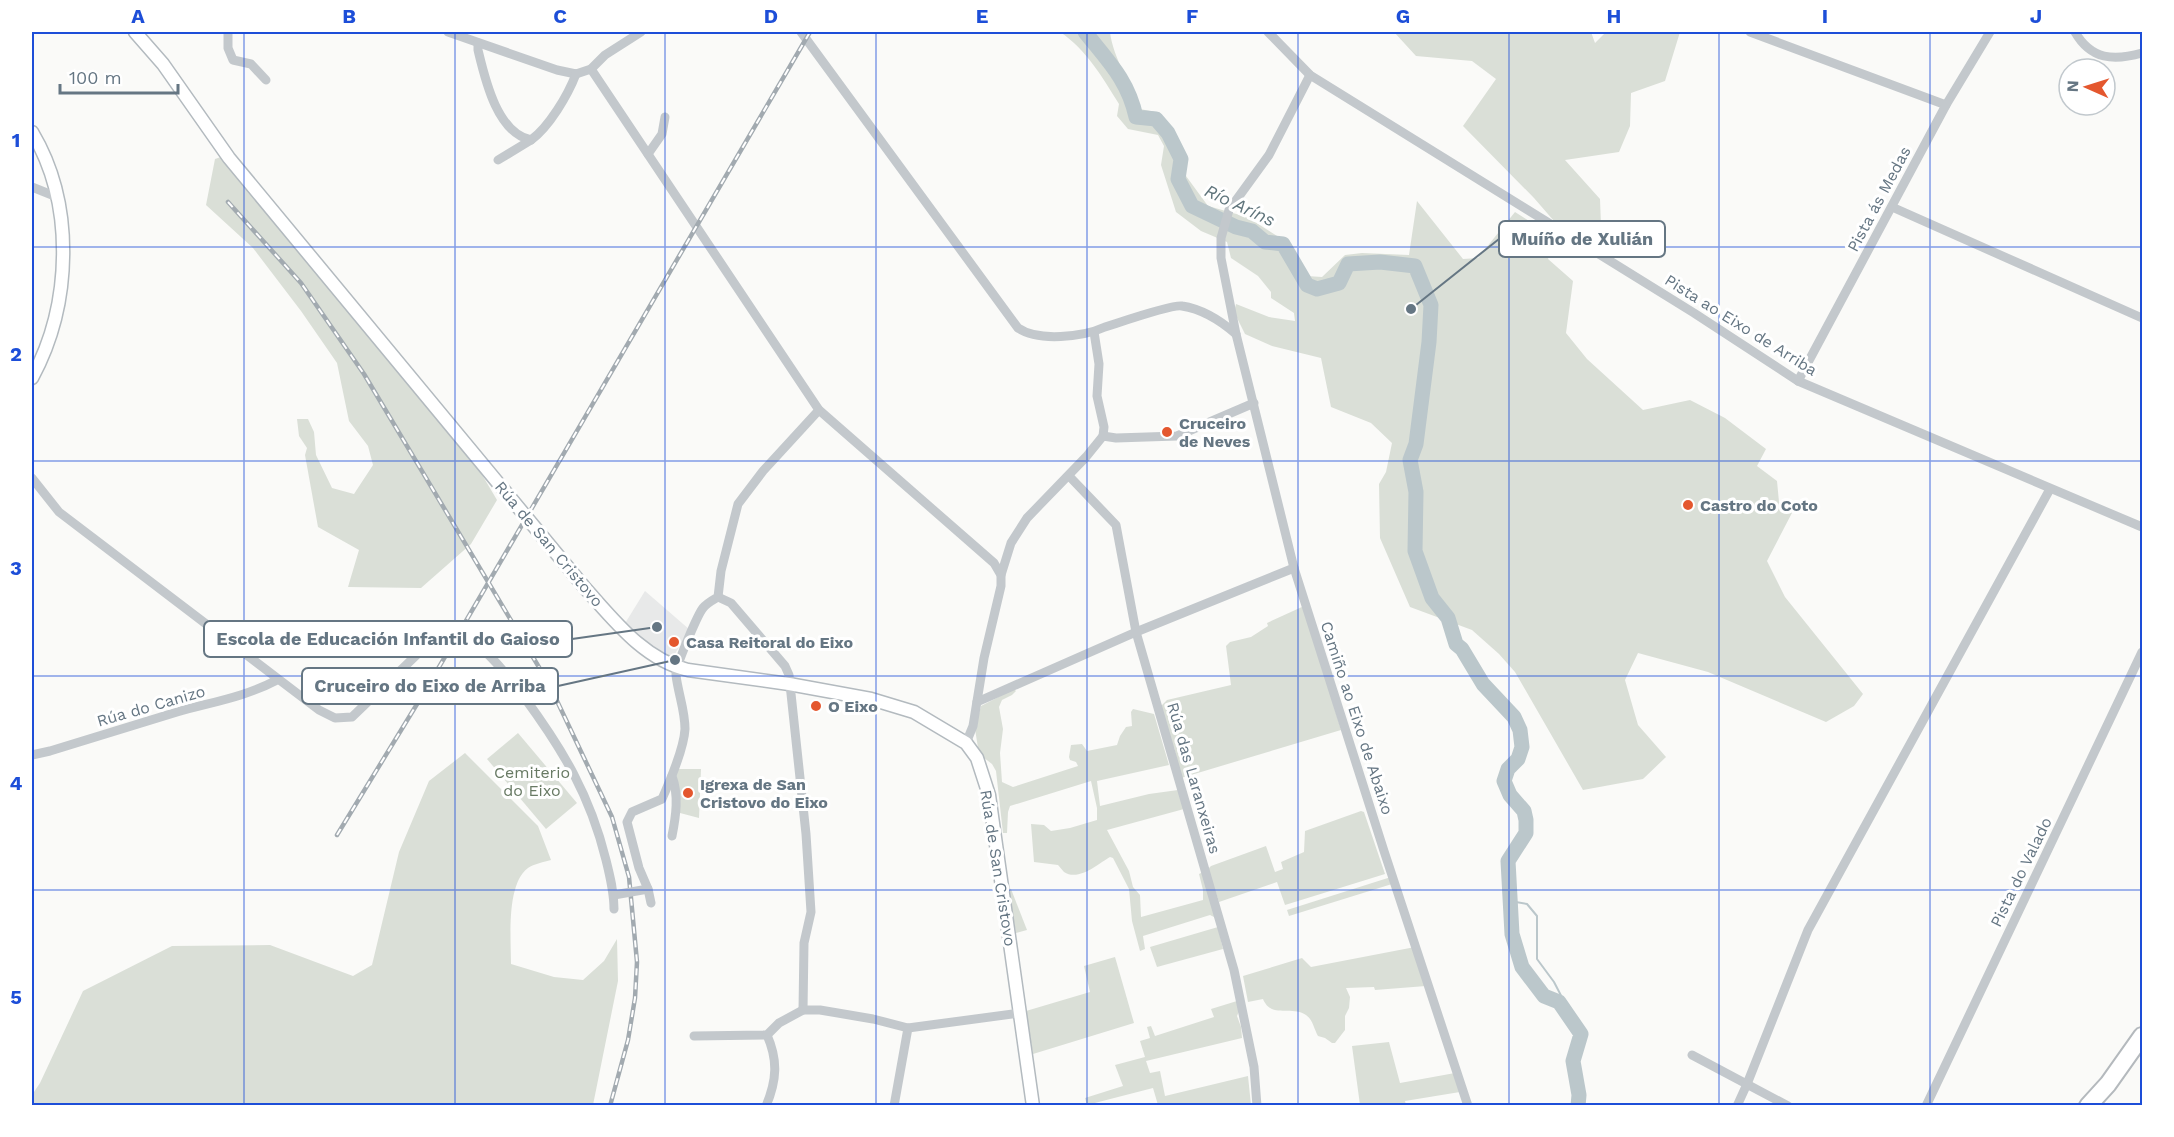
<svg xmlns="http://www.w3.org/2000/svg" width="2174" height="1137" font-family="'Work Sans',sans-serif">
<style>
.built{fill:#e8e9e9}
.green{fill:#dadfd7}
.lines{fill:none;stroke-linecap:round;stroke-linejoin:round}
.stream{stroke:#bbc7cb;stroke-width:2}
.river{stroke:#bbc7cb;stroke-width:15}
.secondary-casing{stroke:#b3babf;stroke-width:15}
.highway-casing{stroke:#b4b9bd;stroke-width:20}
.street{stroke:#c3c8cc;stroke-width:9}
.secondary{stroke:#fff;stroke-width:12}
.highway{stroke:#fff;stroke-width:16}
.rail-casing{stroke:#a2aab0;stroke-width:4.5}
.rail{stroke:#fff;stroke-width:2;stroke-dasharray:7;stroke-linecap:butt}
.street-bridge{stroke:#c3c8cc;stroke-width:9}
.grid{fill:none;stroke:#1d4ed8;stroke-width:1.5;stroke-opacity:0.55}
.poi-dot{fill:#e4572e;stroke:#fff;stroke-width:2}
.labels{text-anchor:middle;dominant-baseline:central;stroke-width:6;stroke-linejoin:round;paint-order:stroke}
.street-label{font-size:16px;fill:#657683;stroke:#fff}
.poi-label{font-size:16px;font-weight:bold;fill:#657683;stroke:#fff;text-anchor:start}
.park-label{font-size:16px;fill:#687a64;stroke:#fff}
.water-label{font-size:18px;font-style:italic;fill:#60757c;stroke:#fff}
.leader{fill:none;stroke:#657683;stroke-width:2}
.callout-dot{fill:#657683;stroke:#fff;stroke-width:2}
.callout{fill:#fff;stroke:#657683;stroke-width:2}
.callout-label{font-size:18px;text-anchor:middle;font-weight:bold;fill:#657683}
.neatline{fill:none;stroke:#1d4ed8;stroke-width:2}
.grid-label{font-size:20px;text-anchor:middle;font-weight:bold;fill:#1d4ed8}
</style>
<rect width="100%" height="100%" fill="#fafaf8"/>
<polygon class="built" points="645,591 690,630 671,660 624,625"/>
<g class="green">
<path d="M1060,32H1110C1113,58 1131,84 1140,109L1160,113L1185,155L1186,176L1208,206L1247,217L1285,241L1307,276L1322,277L1345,255L1362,253L1409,255L1417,201L1463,259L1478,258L1515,212L1556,238L1548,259L1573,281L1566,333L1587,359L1643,410L1690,400L1725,418L1766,449L1757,466L1777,481L1779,502L1794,509L1767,561L1785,597L1863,694L1854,706L1826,722L1708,672L1638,653L1625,680L1638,725L1666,757L1643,779L1583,790L1515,672L1499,654L1472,630L1410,607L1380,538L1379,484L1386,472L1392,443L1371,423L1331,407L1321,358L1272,346L1245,334L1234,312L1236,304L1269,317L1295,321L1294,313L1271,298V292L1258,276L1231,258L1227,242L1201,231L1176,212L1161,165L1164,146L1158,135L1128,129L1117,116L1119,104C1103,78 1086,49 1060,32Z"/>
<polygon points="1394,32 1591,32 1595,43 1606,32 1680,32 1665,81 1631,93 1630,126 1619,152 1565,160 1600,199 1602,252 1554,221 1534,198 1463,126 1496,79 1472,61 1416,56"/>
<polygon points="221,157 451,434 481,473 497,500 471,544 421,588 348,587 359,550 318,527 305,455 307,448 299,436 297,419 308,419 314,432 316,455 332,488 354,494 373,465 368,446 349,421 337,363 301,311 253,248 206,205 215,159"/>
<polygon points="1304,606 1341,730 1181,778 1174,747 1170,742 1160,707 1167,700 1231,685 1226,646 1230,642 1251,637 1268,626 1267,623"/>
<path d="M1014,689L1016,691L1012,695L1002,700L999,707L1003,729L1000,753L1002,782L1013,787L1078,766L1076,762L1070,760L1069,757L1071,745L1082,744L1087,751L1117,745L1120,736L1126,727L1132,726L1131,712L1133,709L1154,714L1169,765L1097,781L1100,806L1149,794L1178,790L1184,809L1107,830L1129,871L1133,887L1140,895L1141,917L1203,900V890L1199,874L1203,872L1216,918L1210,915L1143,936L1145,949L1140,951L1132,921L1129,889L1113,858L1110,857C1099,863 1079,882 1064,872C1062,870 1060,867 1058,865L1034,862L1031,824L1044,825L1051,831L1070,828L1097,820V808L1091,781L1010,806L1008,812L1007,833H1003L996,771L992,764L979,754L975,729L981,706Z"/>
<polygon points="518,733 577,803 546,829 487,759"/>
<path d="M465,753L538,826L551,860C544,862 534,864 528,868C506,884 511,939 511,964L554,977L583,980L604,961L617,939L618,981L593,1105H32V1095L40,1083L83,991L172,946L270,945L353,976L372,965L399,852L429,781Z"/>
<polygon points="676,769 701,769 699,818 680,813 678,808"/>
<polygon points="1361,811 1364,812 1385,874 1285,905 1277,882 1219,902 1208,869 1211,866 1266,846 1275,872 1283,869 1281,862 1304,852 1305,831"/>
<polygon points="1391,877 1392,884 1289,916 1287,910"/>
<polygon points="1008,888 1011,889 1027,930 1016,933"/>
<polygon points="1218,927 1223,949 1157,967 1150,947"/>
<path d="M1415,947L1426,986L1375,990L1374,987L1346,988L1350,997L1349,1008L1345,1016V1030L1335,1043H1332L1325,1038L1318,1036C1314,1029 1313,1020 1306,1015C1292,1005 1271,1019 1263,999L1248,1002L1243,976L1302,958L1311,967Z"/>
<polygon points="1115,957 1134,1023 1033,1054 1026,1011 1090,992 1084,966"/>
<polygon points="1237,1001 1239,1011 1237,1016 1241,1027 1242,1038 1146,1061 1150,1073 1160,1071 1165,1096 1248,1076 1251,1105 1158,1105 1153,1088 1087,1105 1085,1098 1123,1086 1115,1065 1145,1057 1140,1041 1150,1038 1147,1027 1151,1026 1155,1036 1214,1017 1211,1009"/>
<polygon points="1389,1042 1400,1083 1455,1073 1460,1092 1405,1101 1406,1105 1360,1105 1352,1046"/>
</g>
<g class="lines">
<polyline class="stream" points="1510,901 1527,904 1537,916 1537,959 1554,982 1581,1034"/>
<path class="river" d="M1085,32C1108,61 1128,80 1136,117L1156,119L1168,133L1181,159L1178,179L1192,206L1236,227L1252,231L1265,242L1283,244L1307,285L1317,289L1339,283L1348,264L1380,262L1415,266L1431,305L1429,342L1416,444L1410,460L1416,492L1415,551L1432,598L1448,618L1456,644L1462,649L1483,684L1514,717L1520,730L1522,747L1518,759L1508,769L1504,781L1510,795L1524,811L1526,820V833L1508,861L1512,934L1522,967L1544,996L1559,1002L1581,1034L1573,1061L1579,1095L1578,1106"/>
<defs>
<g id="secondary">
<path d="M135,32L163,64L229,158L585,588C613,619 644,660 688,670L789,684L871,699L914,712L966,743L977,758L989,795L1033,1106"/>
<path d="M32,132C75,204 72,304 32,378"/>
</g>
<polyline id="highway" points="2088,1106 2108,1084 2142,1036"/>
</defs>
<use href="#secondary" class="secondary-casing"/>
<use href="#highway" class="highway-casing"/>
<g class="street">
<polyline points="228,32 228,48 233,60 251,64 266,80"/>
<polyline points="448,32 557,70 576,74"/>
<path d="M801,32L1018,328C1038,342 1083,337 1105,327C1118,323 1172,304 1182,306C1202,309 1221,321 1236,334"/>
<polyline points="1268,32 1310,75 1694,313 1798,381 2142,527"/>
<polyline points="1750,32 1946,105"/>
<path d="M2075,32C2091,60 2114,61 2142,53"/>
<path d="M478,43V50C485,79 497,133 531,140C549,127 568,95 576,74"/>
<polyline points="591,69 819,410 994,563 1001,575 1001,586 984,658 973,726 966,743"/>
<polyline points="576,74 591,69 605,55 641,32"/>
<polyline points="1310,75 1269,155 1229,210 1221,238 1221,258 1236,334 1294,568 1384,851 1468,1106"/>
<polyline points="648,154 662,134 665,117"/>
<polyline points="498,160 531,140"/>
<polyline points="32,187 57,197"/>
<polyline points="1892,207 2142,318"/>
<polyline points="1094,332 1099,364 1097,396 1104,427 1103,436"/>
<polyline points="1798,381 1946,105 1990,32"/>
<polyline points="1069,476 1116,525 1136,632 1234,970 1254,1067 1257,1106"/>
<path d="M32,478L59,512L319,710L335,718L352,717L428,644L449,634C456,636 465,637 471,641C493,655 508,677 524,697C563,750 590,795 606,860C610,876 614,892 614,909"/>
<polyline points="1001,575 1011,543 1027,518 1086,457 1103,436 1116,438 1177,436 1254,403"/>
<polyline points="718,597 731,603 785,666 789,675 806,834 811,912 804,943 803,1010"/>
<polyline points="977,702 1136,632 1294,568"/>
<path d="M32,755L50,751C92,738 135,725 177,712C212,702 245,697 277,680"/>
<path d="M672,776C679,795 676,816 672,836"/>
<path d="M651,903L648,889L639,868L627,822L632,812L662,799C670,781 684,748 685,729C685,710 678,693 676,675C675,667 698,614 703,608C707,603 713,600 718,597L721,571L738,504L763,471L819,410"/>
<polyline points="694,1036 767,1035 779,1023 803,1010 820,1010 873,1019 908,1028 1020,1013"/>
<polyline points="1692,1055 1788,1106"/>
<path d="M766,1106C777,1080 778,1060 767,1035"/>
<polyline points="894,1106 908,1028"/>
<polyline points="1737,1106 1747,1084 1808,930 2050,489"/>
<polyline points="1926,1106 2142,652"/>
</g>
<use href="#secondary" class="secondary"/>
<use href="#highway" class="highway"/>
<defs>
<g id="rail">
<polyline points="228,202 301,283 364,374 549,684 612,817 629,877 637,962 635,998 628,1040 610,1106"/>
<polyline points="337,835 425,691 810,32"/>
</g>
</defs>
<use href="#rail" class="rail-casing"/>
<use href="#rail" class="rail"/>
<polyline class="street-bridge" points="614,895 648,889"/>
</g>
<path class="grid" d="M244,32V1106M455,32V1106M665,32V1106M876,32V1106M1087,32V1106M1298,32V1106M1509,32V1106M1719,32V1106M1930,32V1106M32,247H2142M32,461H2142M32,676H2142M32,890H2142"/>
<g class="poi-dot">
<circle cx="1167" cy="432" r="6"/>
<circle cx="1688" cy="505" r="6"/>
<circle cx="674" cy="642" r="6"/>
<circle cx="816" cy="706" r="6"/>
<circle cx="688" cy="793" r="6"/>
</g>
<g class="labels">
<g class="street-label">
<text transform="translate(1879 199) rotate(-62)">Pista ás Medas</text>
<text transform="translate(1741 325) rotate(32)">Pista ao Eixo de Arriba</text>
<text transform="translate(549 544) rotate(50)">Rúa de San Cristovo</text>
<text transform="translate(151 706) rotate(-16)">Rúa do Canizo</text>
<text transform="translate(1357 718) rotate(72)">Camiño ao Eixo de Abaixo</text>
<text transform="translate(1194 778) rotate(74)">Rúa das Laranxeiras</text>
<text transform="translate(998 868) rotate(81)">Rúa de San Cristovo</text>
<text transform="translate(2021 872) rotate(-64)">Pista do Valado</text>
</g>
<g class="poi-label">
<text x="1179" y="423">Cruceiro<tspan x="1179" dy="18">de Neves</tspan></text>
<text x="1700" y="505">Castro do Coto</text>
<text x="686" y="642">Casa Reitoral do Eixo</text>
<text x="828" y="706">O Eixo</text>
<text x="700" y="784">Igrexa de San<tspan x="700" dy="18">Cristovo do Eixo</tspan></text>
</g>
<g class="park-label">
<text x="532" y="772">Cemiterio<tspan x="532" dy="18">do Eixo</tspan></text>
</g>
<g class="water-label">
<text transform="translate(1240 205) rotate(25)">Río Aríns</text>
</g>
</g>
<path class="leader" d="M1411 309L1499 239M657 627L572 639M675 660L558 686"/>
<g class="callout-dot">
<circle cx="1411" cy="309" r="6"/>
<circle cx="657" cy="627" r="6"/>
<circle cx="675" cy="660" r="6"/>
</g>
<g class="callout">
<rect x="1499" y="221" width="166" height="36" rx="6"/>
<rect x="204" y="621" width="368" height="36" rx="6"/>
<rect x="302" y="668" width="256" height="36" rx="6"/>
</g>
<g class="callout-label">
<text x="1582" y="245">Muíño de Xulián</text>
<text x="388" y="645">Escola de Educación Infantil do Gaioso</text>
<text x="430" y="692">Cruceiro do Eixo de Arriba</text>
</g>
<rect width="2174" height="1137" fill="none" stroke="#ffffff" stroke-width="66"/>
<g transform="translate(2087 87) rotate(273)"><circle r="28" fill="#ffffff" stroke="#c1c8cd" stroke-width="1.5"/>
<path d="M0-4.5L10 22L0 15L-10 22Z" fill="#e4572e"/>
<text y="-9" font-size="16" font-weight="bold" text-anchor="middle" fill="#657683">N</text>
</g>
<path d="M60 84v9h118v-9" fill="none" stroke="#657683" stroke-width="3"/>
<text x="69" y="84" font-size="18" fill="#657683" stroke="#ffffff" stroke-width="4.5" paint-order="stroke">100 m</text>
<rect x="33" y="33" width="2108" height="1071" class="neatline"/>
<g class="grid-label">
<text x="138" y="23">A</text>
<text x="349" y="23">B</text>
<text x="560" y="23">C</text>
<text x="771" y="23">D</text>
<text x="982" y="23">E</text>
<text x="1192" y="23">F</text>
<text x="1403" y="23">G</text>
<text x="1614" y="23">H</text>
<text x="1825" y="23">I</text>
<text x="2036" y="23">J</text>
<text x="16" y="147">1</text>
<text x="16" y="361">2</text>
<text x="16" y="575">3</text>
<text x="16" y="790">4</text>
<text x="16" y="1004">5</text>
</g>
</svg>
